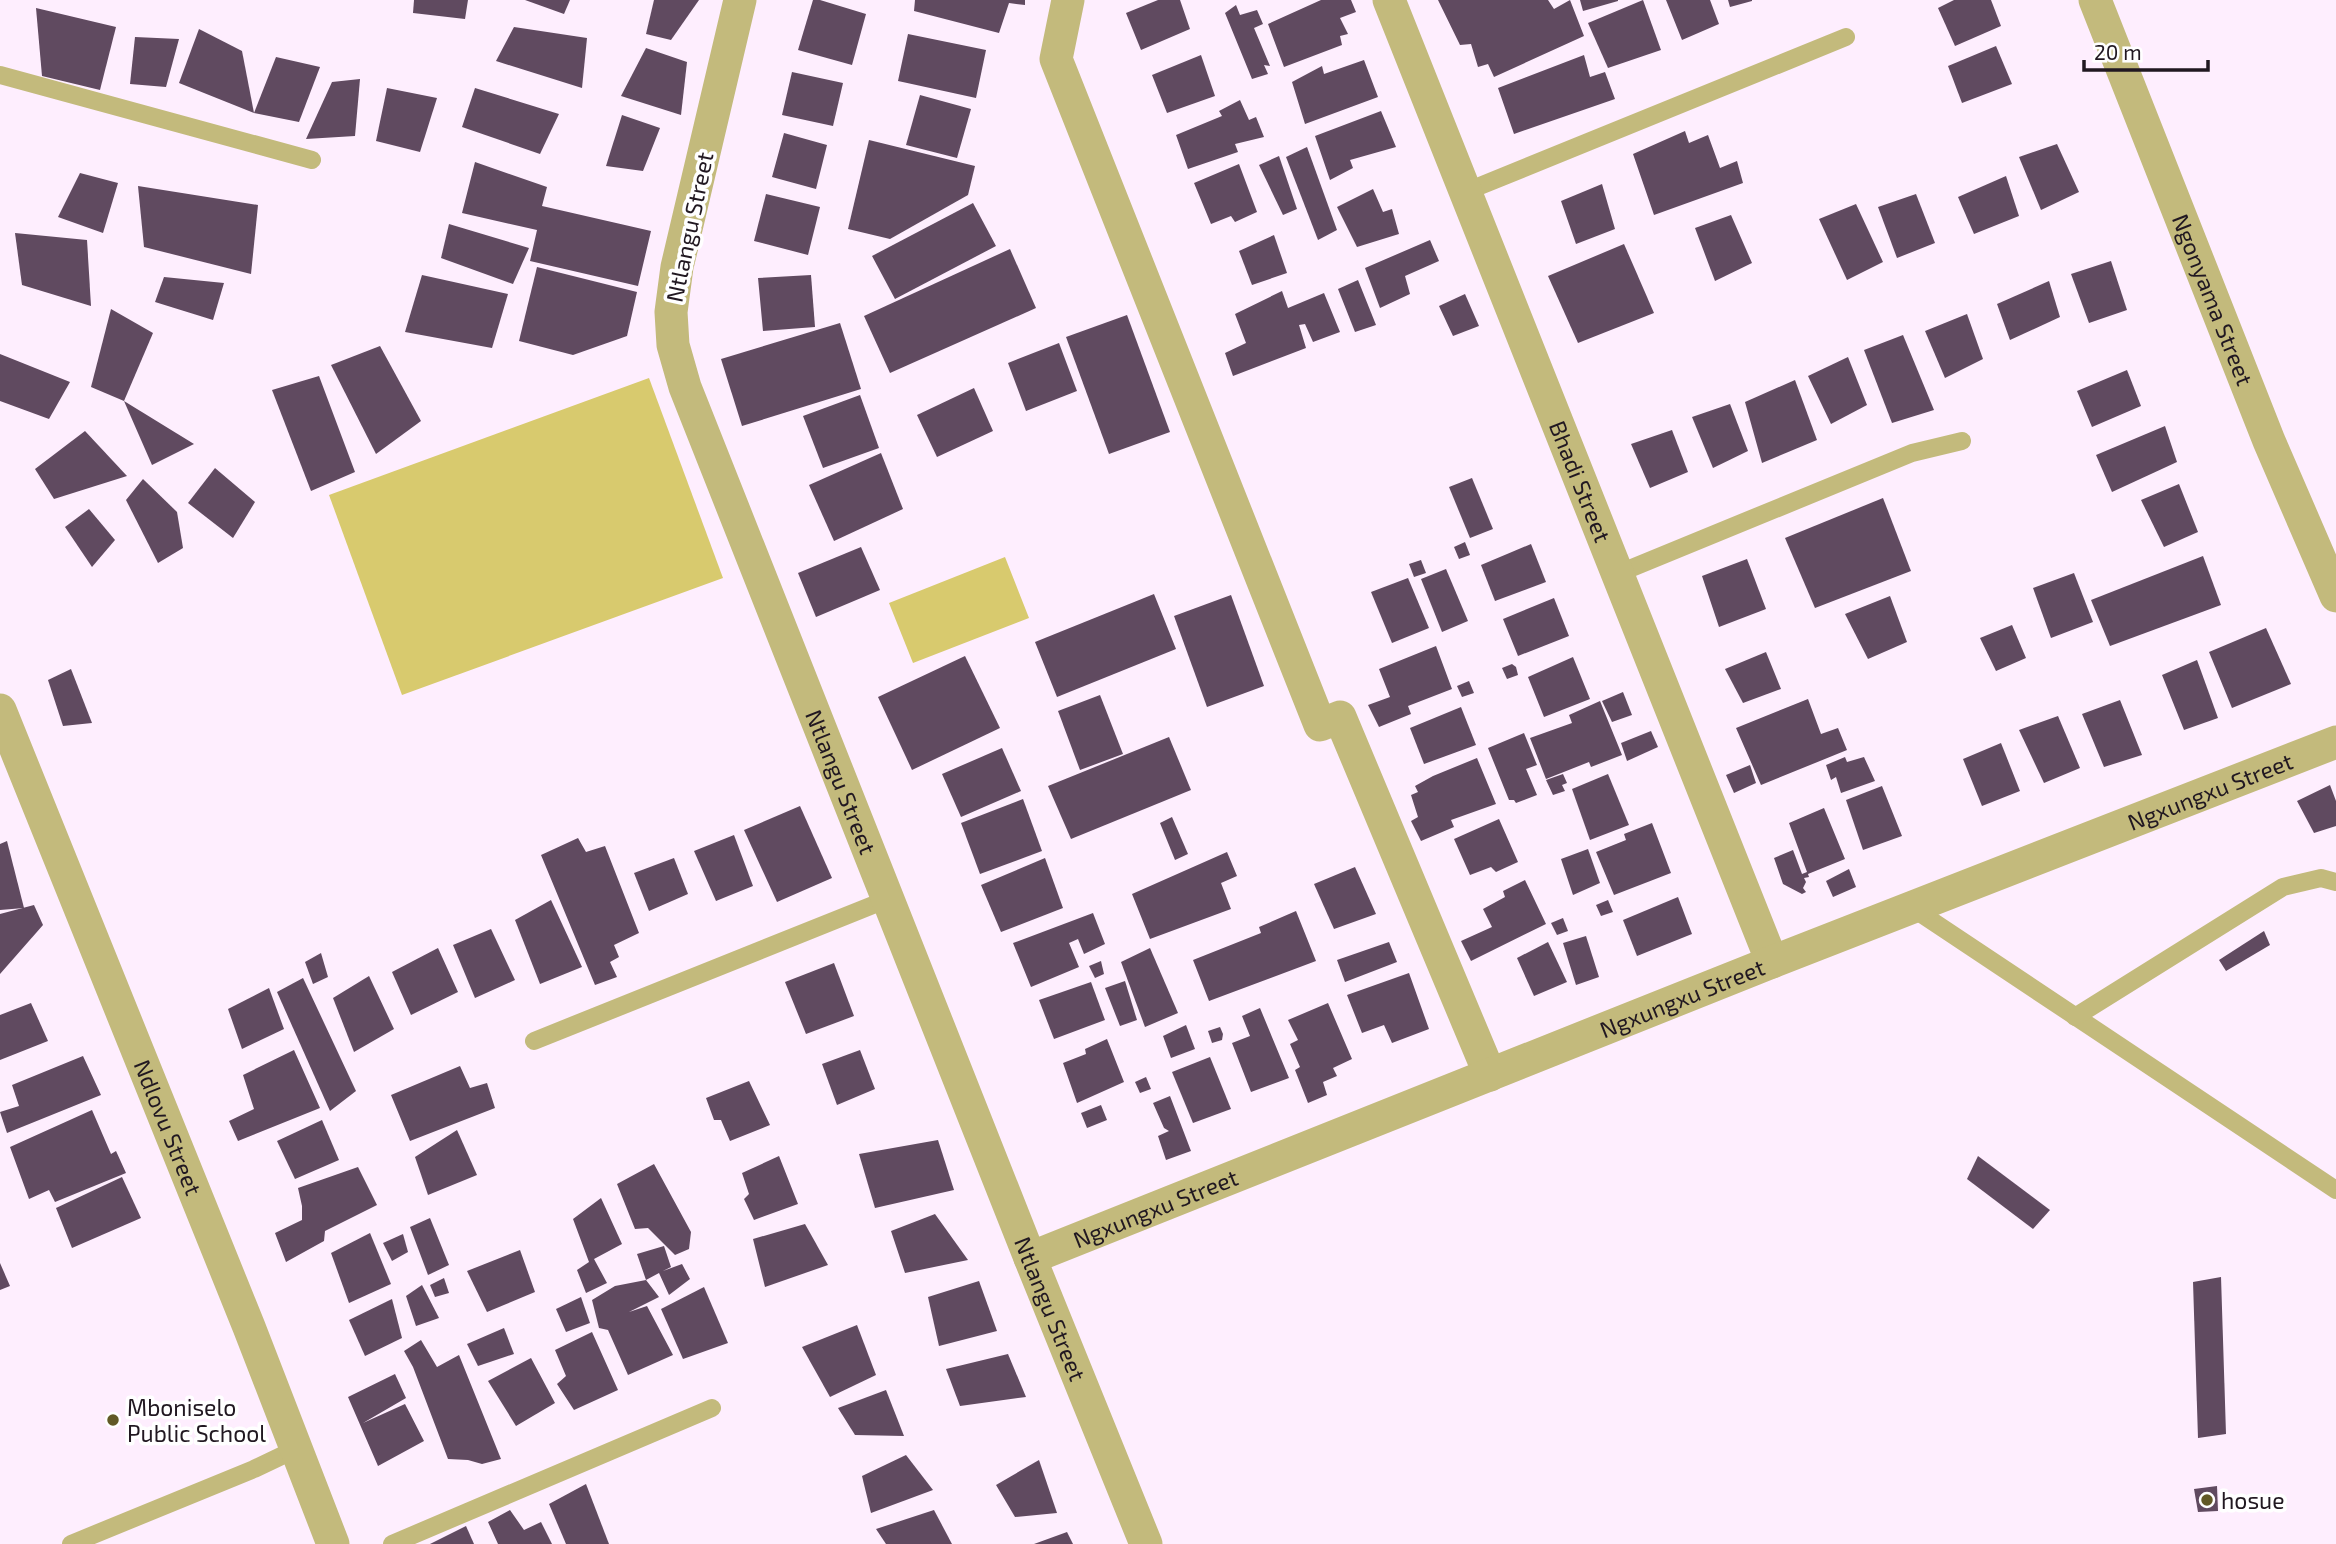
<svg xmlns="http://www.w3.org/2000/svg" width="2336" height="1544" font-family="'Exo 2',sans-serif">
<style>
.green{fill:#d8ca6e}
.building{fill:#604a60}
.lines{fill:none;stroke-linecap:round;stroke-linejoin:round}
.service{stroke:#c3ba7c;stroke-width:18}
.minor{stroke:#c3ba7c;stroke-width:33}
.poi-dot{fill:#615926;stroke:#fff;stroke-width:2.5}
.labels{text-anchor:middle;dominant-baseline:central;stroke-width:7;stroke-linejoin:round;paint-order:stroke}
.street-label{font-size:23px;fill:#211821;stroke:#fff}
.poi-label{font-size:23px;fill:#211821;stroke:#fff;text-anchor:start}
</style>
<rect width="100%" height="100%" fill="#feeefe"/>
<g class="green">
<polygon points="649,378 723,578 402,695 329,495"/>
<polygon points="1005,557 1029,618 913,663 889,603"/>
</g>
<g class="building">
<polygon points="414,0 468,0 465,19 413,13"/>
<polygon points="525,0 570,0 564,14"/>
<polygon points="654,0 699,0 671,40 646,34"/>
<polygon points="813,0 820,0 866,14 852,65 798,50"/>
<polygon points="915,0 1025,0 1025,5 1009,3 999,33 914,11"/>
<polygon points="1158,0 1180,0 1190,29 1141,50 1126,13"/>
<polygon points="1321,0 1351,0 1356,12 1340,18 1348,34 1340,36 1342,45 1284,67 1268,24"/>
<polygon points="1438,0 1548,0 1554,9 1570,0 1584,36 1494,77 1488,64 1478,67 1471,44 1460,45"/>
<polygon points="1580,0 1618,0 1618,1 1583,11"/>
<polygon points="1643,0 1661,50 1608,68 1588,23"/>
<polygon points="1666,0 1710,0 1719,24 1682,40"/>
<polygon points="1728,0 1752,0 1752,1 1730,7"/>
<polygon points="1954,0 1991,0 2001,26 1955,46 1938,8"/>
<polygon points="1236,5 1240,15 1257,10 1263,24 1254,28 1270,66 1264,65 1268,74 1252,79 1225,13"/>
<polygon points="36,8 116,27 100,90 42,76"/>
<polygon points="514,27 587,38 582,88 496,61"/>
<polygon points="199,29 242,51 254,113 179,83"/>
<polygon points="908,34 986,50 976,98 898,81"/>
<polygon points="135,37 179,39 166,87 130,84"/>
<polygon points="1996,46 2012,84 1962,103 1948,66"/>
<polygon points="646,48 687,62 681,115 621,96"/>
<polygon points="1201,55 1215,96 1167,113 1152,75"/>
<polygon points="1584,55 1590,77 1605,72 1615,99 1514,134 1498,88"/>
<polygon points="276,57 320,67 299,122 254,113"/>
<polygon points="1364,60 1378,97 1305,124 1292,82 1322,66 1324,74"/>
<polygon points="792,72 843,83 833,126 782,115"/>
<polygon points="360,79 355,136 306,139 332,82"/>
<polygon points="387,88 437,98 420,152 376,141"/>
<polygon points="475,88 559,114 540,154 462,127"/>
<polygon points="920,95 971,109 957,158 906,145"/>
<polygon points="1240,100 1249,120 1256,117 1264,137 1235,144 1238,152 1188,169 1176,135 1222,116 1219,111"/>
<polygon points="1381,111 1396,147 1350,160 1353,168 1330,180 1315,136"/>
<polygon points="622,115 660,128 643,171 606,166"/>
<polygon points="1685,131 1689,143 1708,135 1720,168 1737,161 1743,183 1654,215 1633,154"/>
<polygon points="784,133 827,145 816,189 772,177"/>
<polygon points="869,140 975,166 968,195 890,239 848,229"/>
<polygon points="2057,144 2079,192 2041,210 2019,157"/>
<polygon points="1307,147 1337,230 1318,240 1286,157"/>
<polygon points="1279,156 1297,209 1283,215 1259,165"/>
<polygon points="475,162 547,187 542,206 651,231 638,286 530,261 537,230 462,213"/>
<polygon points="1239,164 1257,212 1235,222 1231,216 1211,224 1194,183"/>
<polygon points="80,173 118,183 103,233 58,217"/>
<polygon points="2006,176 2019,216 1974,234 1958,197"/>
<polygon points="1602,184 1615,229 1576,244 1561,201"/>
<polygon points="138,186 258,205 251,274 144,247"/>
<polygon points="1373,189 1383,212 1392,209 1399,234 1357,247 1337,207"/>
<polygon points="766,194 820,207 808,255 754,241"/>
<polygon points="1916,194 1935,243 1897,258 1878,207"/>
<polygon points="973,203 996,246 895,299 872,256"/>
<polygon points="1856,204 1883,262 1847,280 1819,219"/>
<polygon points="1731,215 1752,263 1715,281 1695,228"/>
<polygon points="449,224 529,248 513,284 441,258"/>
<polygon points="15,233 87,240 91,306 22,285"/>
<polygon points="1274,235 1287,273 1252,285 1239,251"/>
<polygon points="1430,240 1439,261 1405,276 1410,294 1380,308 1365,268"/>
<polygon points="1624,244 1654,313 1578,343 1548,276"/>
<polygon points="1010,249 1036,308 890,373 864,316"/>
<polygon points="2111,261 2127,310 2089,323 2071,274"/>
<polygon points="537,267 637,292 627,336 573,355 519,341"/>
<polygon points="422,275 508,294 492,348 405,332"/>
<polygon points="811,275 815,327 763,331 758,278"/>
<polygon points="164,277 224,283 213,320 155,302"/>
<polygon points="1358,280 1376,325 1355,332 1338,289"/>
<polygon points="2049,281 2060,317 2010,340 1997,304"/>
<polygon points="1282,291 1288,308 1324,293 1340,332 1313,342 1305,324 1299,325 1306,348 1233,376 1225,353 1246,343 1235,314"/>
<polygon points="1465,294 1479,326 1453,336 1439,306"/>
<polygon points="111,309 153,333 124,401 91,387"/>
<polygon points="1967,314 1983,359 1945,378 1925,331"/>
<polygon points="1127,315 1170,432 1109,454 1066,337"/>
<polygon points="840,323 861,389 742,426 721,359"/>
<polygon points="1903,335 1934,410 1892,423 1864,350"/>
<polygon points="1059,343 1077,391 1026,411 1008,363"/>
<polygon points="380,346 421,421 376,454 331,365"/>
<polygon points="0,354 70,382 49,419 0,401"/>
<polygon points="1848,357 1867,405 1831,424 1808,376"/>
<polygon points="2127,370 2141,406 2092,427 2077,391"/>
<polygon points="319,376 355,472 311,491 272,390"/>
<polygon points="1795,380 1817,440 1762,463 1745,402"/>
<polygon points="974,388 993,431 937,457 917,415"/>
<polygon points="860,395 879,448 823,468 803,416"/>
<polygon points="124,401 194,444 152,465"/>
<polygon points="1730,404 1748,451 1713,468 1692,417"/>
<polygon points="2165,426 2177,462 2112,492 2096,455"/>
<polygon points="1672,430 1688,472 1650,488 1631,444"/>
<polygon points="85,431 127,476 54,499 35,469"/>
<polygon points="881,453 903,509 834,541 809,485"/>
<polygon points="215,468 255,502 233,538 188,503"/>
<polygon points="1472,478 1493,529 1470,538 1449,487"/>
<polygon points="143,479 177,512 183,548 158,563 126,500"/>
<polygon points="2179,484 2198,532 2164,547 2141,500"/>
<polygon points="1883,498 1911,571 1815,608 1785,538"/>
<polygon points="89,509 115,540 92,567 65,527"/>
<polygon points="1465,542 1470,555 1459,559 1454,547"/>
<polygon points="1531,544 1546,582 1495,601 1481,565"/>
<polygon points="861,547 880,590 816,617 798,573"/>
<polygon points="2203,556 2221,605 2110,646 2091,600"/>
<polygon points="1747,559 1766,609 1719,627 1702,576"/>
<polygon points="1421,560 1426,573 1414,577 1409,564"/>
<polygon points="1446,569 1468,621 1442,632 1421,579"/>
<polygon points="2074,573 2093,622 2051,638 2033,588"/>
<polygon points="1408,578 1429,628 1392,643 1371,592"/>
<polygon points="1154,594 1176,649 1057,697 1035,642"/>
<polygon points="1231,595 1264,686 1207,707 1174,616"/>
<polygon points="1890,596 1907,642 1868,659 1845,614"/>
<polygon points="1554,598 1569,636 1518,656 1503,619"/>
<polygon points="2012,625 2026,658 1996,671 1980,638"/>
<polygon points="2266,628 2291,684 2232,708 2209,652"/>
<polygon points="1436,646 1452,689 1408,706 1411,714 1379,727 1368,705 1390,697 1379,669"/>
<polygon points="1766,652 1781,689 1743,703 1725,669"/>
<polygon points="965,656 1000,728 912,770 878,697"/>
<polygon points="1573,657 1590,699 1544,717 1528,677"/>
<polygon points="2197,660 2218,718 2184,730 2162,675"/>
<polygon points="1512,664 1516,667 1518,675 1507,679 1502,668"/>
<polygon points="71,669 92,723 63,726 48,680"/>
<polygon points="1469,681 1474,693 1462,697 1457,686"/>
<polygon points="1623,692 1632,715 1612,722 1602,701"/>
<polygon points="1100,695 1123,754 1080,770 1058,711"/>
<polygon points="1808,699 1821,734 1838,728 1847,750 1761,785 1736,728"/>
<polygon points="2120,700 2142,755 2104,767 2082,714"/>
<polygon points="1600,701 1622,755 1591,767 1589,762 1546,779 1530,738 1572,723 1569,715"/>
<polygon points="1461,707 1476,745 1424,764 1410,728"/>
<polygon points="2058,716 2080,768 2044,783 2019,730"/>
<polygon points="1651,731 1658,747 1627,761 1621,743"/>
<polygon points="1524,733 1537,765 1526,769 1537,795 1516,803 1514,800 1509,800 1488,748"/>
<polygon points="1169,737 1191,790 1071,839 1048,786"/>
<polygon points="2001,743 2020,791 1982,806 1963,759"/>
<polygon points="1002,748 1021,791 961,817 942,774"/>
<polygon points="1845,757 1847,762 1864,757 1875,781 1841,793 1836,777 1831,780 1826,765"/>
<polygon points="1477,758 1496,804 1451,820 1454,827 1421,841 1411,821 1418,817 1411,795 1418,792 1415,786 1433,776"/>
<polygon points="1750,765 1756,783 1734,793 1726,775"/>
<polygon points="1563,774 1567,783 1562,785 1565,791 1553,795 1546,780"/>
<polygon points="1608,774 1629,825 1590,840 1572,789"/>
<polygon points="2330,785 2336,801 2336,826 2314,833 2297,801"/>
<polygon points="1882,786 1902,836 1863,850 1846,800"/>
<polygon points="1023,799 1042,851 980,874 961,823"/>
<polygon points="800,806 832,878 777,902 744,830"/>
<polygon points="1824,808 1845,859 1808,874 1809,877 1804,878 1806,882 1803,888 1806,892 1802,894 1783,884 1774,858 1793,850 1802,874 1807,872 1789,823"/>
<polygon points="1172,817 1188,854 1175,860 1160,823"/>
<polygon points="1499,819 1518,862 1496,872 1491,867 1470,875 1454,839"/>
<polygon points="1652,823 1671,873 1614,895 1596,852 1626,840 1624,834"/>
<polygon points="734,835 753,886 716,901 694,851"/>
<polygon points="578,838 586,852 605,846 639,933 614,945 619,957 610,962 617,977 595,985 541,855"/>
<polygon points="7,841 24,908 0,910 0,844"/>
<polygon points="1588,849 1600,883 1573,895 1561,859"/>
<polygon points="1227,852 1237,876 1221,883 1231,909 1150,939 1132,894"/>
<polygon points="674,858 688,894 649,911 634,873"/>
<polygon points="1045,858 1063,908 1001,932 981,885"/>
<polygon points="1355,867 1376,914 1334,929 1314,884"/>
<polygon points="1849,869 1856,887 1833,897 1826,881"/>
<polygon points="1525,880 1546,924 1471,961 1461,941 1492,927 1483,909 1505,897 1503,891"/>
<polygon points="1678,897 1692,934 1637,956 1623,920"/>
<polygon points="551,900 582,967 540,984 515,920"/>
<polygon points="1608,900 1613,912 1601,916 1596,905"/>
<polygon points="34,905 43,925 0,974 0,914"/>
<polygon points="1296,911 1316,961 1209,1001 1193,960 1261,933 1259,927"/>
<polygon points="1093,913 1105,944 1084,954 1078,939 1069,943 1079,967 1031,987 1013,943"/>
<polygon points="1563,918 1568,931 1557,935 1551,923"/>
<polygon points="491,929 515,980 475,998 453,945"/>
<polygon points="2264,931 2270,945 2226,971 2219,960"/>
<polygon points="1586,936 1599,977 1576,985 1563,943"/>
<polygon points="1389,942 1397,962 1345,982 1337,960"/>
<polygon points="1548,942 1567,982 1534,996 1517,958"/>
<polygon points="438,948 458,992 411,1015 392,972"/>
<polygon points="1150,948 1178,1013 1145,1027 1121,962"/>
<polygon points="321,953 328,977 313,984 305,962"/>
<polygon points="1101,961 1104,974 1095,978 1089,966"/>
<polygon points="834,963 854,1016 806,1034 785,982"/>
<polygon points="1409,973 1429,1029 1392,1043 1384,1025 1362,1033 1347,995"/>
<polygon points="369,976 394,1029 354,1052 333,998"/>
<polygon points="303,978 356,1091 330,1111 277,992"/>
<polygon points="1125,981 1137,1020 1120,1026 1105,988"/>
<polygon points="1091,982 1105,1020 1054,1039 1039,1000"/>
<polygon points="269,988 284,1029 242,1049 228,1009"/>
<polygon points="31,1003 48,1041 0,1060 0,1015"/>
<polygon points="1328,1003 1352,1059 1333,1068 1337,1076 1323,1082 1327,1095 1308,1103 1295,1070 1300,1067 1290,1044 1298,1040 1288,1020"/>
<polygon points="1260,1008 1289,1078 1251,1092 1232,1043 1250,1036 1242,1016"/>
<polygon points="1186,1025 1195,1049 1171,1058 1163,1036"/>
<polygon points="1220,1027 1223,1034 1222,1040 1212,1043 1208,1031"/>
<polygon points="1107,1039 1124,1082 1077,1103 1063,1063 1086,1054 1085,1049"/>
<polygon points="294,1050 320,1108 238,1141 229,1121 254,1109 243,1075"/>
<polygon points="860,1050 875,1089 837,1105 822,1064"/>
<polygon points="83,1056 101,1095 7,1133 0,1112 19,1106 12,1085"/>
<polygon points="1210,1057 1231,1109 1193,1123 1172,1072"/>
<polygon points="460,1066 470,1088 487,1083 495,1108 410,1141 391,1095"/>
<polygon points="1146,1077 1151,1089 1140,1093 1135,1082"/>
<polygon points="749,1081 770,1125 730,1141 721,1120 714,1120 706,1098"/>
<polygon points="1170,1096 1191,1151 1166,1160 1158,1136 1169,1131 1164,1128 1153,1103"/>
<polygon points="1101,1105 1107,1120 1087,1128 1081,1113"/>
<polygon points="92,1110 111,1154 116,1151 126,1173 55,1202 49,1190 29,1199 10,1147"/>
<polygon points="322,1120 339,1160 295,1179 277,1141"/>
<polygon points="457,1130 477,1175 428,1195 415,1157"/>
<polygon points="938,1140 954,1190 875,1208 859,1154"/>
<polygon points="779,1156 798,1204 754,1220 744,1199 749,1194 742,1173"/>
<polygon points="1978,1156 2050,1210 2033,1229 1967,1179"/>
<polygon points="654,1164 691,1232 689,1249 675,1255 648,1228 635,1229 617,1184"/>
<polygon points="358,1167 377,1205 325,1231 324,1241 286,1262 275,1233 302,1220 302,1206 298,1188"/>
<polygon points="122,1177 141,1218 72,1248 56,1208"/>
<polygon points="601,1198 622,1244 594,1259 607,1283 586,1293 577,1270 589,1262 573,1219"/>
<polygon points="935,1214 968,1260 905,1273 891,1231"/>
<polygon points="430,1218 449,1265 428,1275 410,1227"/>
<polygon points="805,1224 828,1265 765,1287 753,1239"/>
<polygon points="370,1233 391,1284 349,1303 331,1253"/>
<polygon points="403,1234 408,1252 392,1261 383,1243"/>
<polygon points="664,1246 671,1267 663,1271 682,1264 690,1279 669,1295 659,1273 646,1280 637,1254"/>
<polygon points="520,1250 535,1292 487,1312 467,1271"/>
<polygon points="0,1263 10,1286 0,1290"/>
<polygon points="2221,1277 2226,1434 2198,1438 2193,1282"/>
<polygon points="444,1278 449,1293 435,1297 430,1285"/>
<polygon points="646,1280 659,1297 629,1312 647,1306 673,1355 628,1375 608,1330 599,1328 592,1300 615,1286"/>
<polygon points="979,1281 997,1331 939,1346 928,1297"/>
<polygon points="422,1285 439,1318 416,1326 406,1296"/>
<polygon points="704,1287 728,1343 683,1359 661,1309"/>
<polygon points="581,1297 590,1323 566,1332 556,1309"/>
<polygon points="392,1299 402,1338 365,1356 349,1320"/>
<polygon points="857,1325 876,1375 830,1397 802,1347"/>
<polygon points="504,1328 514,1354 478,1366 467,1344"/>
<polygon points="592,1332 618,1390 574,1410 557,1384 566,1376 555,1350"/>
<polygon points="421,1340 437,1367 459,1355 501,1459 482,1464 468,1460 448,1459 413,1367 404,1351"/>
<polygon points="1008,1354 1026,1397 960,1406 946,1369"/>
<polygon points="531,1358 555,1403 516,1426 488,1381"/>
<polygon points="395,1374 406,1398 363,1423 405,1404 424,1441 378,1466 348,1397"/>
<polygon points="886,1390 904,1436 855,1435 838,1408"/>
<polygon points="906,1455 933,1490 871,1513 862,1476"/>
<polygon points="1039,1460 1057,1513 1015,1517 996,1485"/>
<polygon points="586,1484 609,1544 566,1544 549,1504"/>
<polygon points="2217,1486 2218,1511 2198,1512 2194,1489"/>
<polygon points="510,1510 524,1530 541,1522 552,1544 498,1544 488,1522"/>
<polygon points="934,1510 952,1544 886,1544 876,1529"/>
<polygon points="466,1526 474,1544 430,1544"/>
<polygon points="1067,1532 1073,1544 1034,1544"/>
</g>
<g class="lines">
<g class="service">
<polyline points="0,75 312,160"/>
<polyline points="1465,192 1846,37"/>
<polyline points="1617,574 1912,453 1962,441"/>
<polyline points="1911,907 2336,1190"/>
<polyline points="2075,1017 2283,887 2321,878 2336,882"/>
<polyline points="534,1041 888,899"/>
<polyline points="71,1544 254,1469 296,1449"/>
<polyline points="392,1544 712,1408"/>
</g>
<g class="minor">
<path id="s1" d="M740,0L677,267L671,312L673,345L685,387L1030,1258L1146,1544"/>
<polyline points="1068,0 1056,59 1320,725 1340,717 1490,1075"/>
<path id="s2" d="M1389,0L1772,962"/>
<path id="s3" d="M2095,0L2269,441L2336,596"/>
<path id="s4" d="M0,710L249,1327L333,1544"/>
<path id="s5" d="M1030,1258L1772,962L2336,742"/>
</g>
</g>
<g class="poi-dot">
<circle cx="113" cy="1420" r="7"/>
<circle cx="2207" cy="1500" r="7"/>
</g>
<g class="labels">
<g class="street-label">
<text transform="translate(689 227) rotate(-78)">Ntlangu Street</text>
<text stroke="none"><textPath href="#s3" startOffset="322">Ngonyama Street</textPath></text>
<text stroke="none"><textPath href="#s2" startOffset="518">Bhadi Street</textPath></text>
<text stroke="none"><textPath href="#s1" startOffset="821">Ntlangu Street</textPath></text>
<text stroke="none"><textPath href="#s5" startOffset="1269">Ngxungxu Street</textPath></text>
<text stroke="none"><textPath href="#s5" startOffset="702">Ngxungxu Street</textPath></text>
<text stroke="none"><textPath href="#s4" startOffset="450">Ndlovu Street</textPath></text>
<text stroke="none"><textPath href="#s5" startOffset="135">Ngxungxu Street</textPath></text>
<text stroke="none"><textPath href="#s1" startOffset="1388">Ntlangu Street</textPath></text>
</g>
<g class="poi-label">
<text x="127" y="1407">Mboniselo<tspan x="127" dy="26">Public School</tspan></text>
<text x="2221" y="1500">hosue</text>
</g>
</g>
<path d="M2084 60v10h124v-10" fill="none" stroke="#211821" stroke-width="3.5"/>
<text x="2094" y="60" font-size="21" fill="#211821" stroke="#ffffff" stroke-width="5" paint-order="stroke">20 m</text>
</svg>
